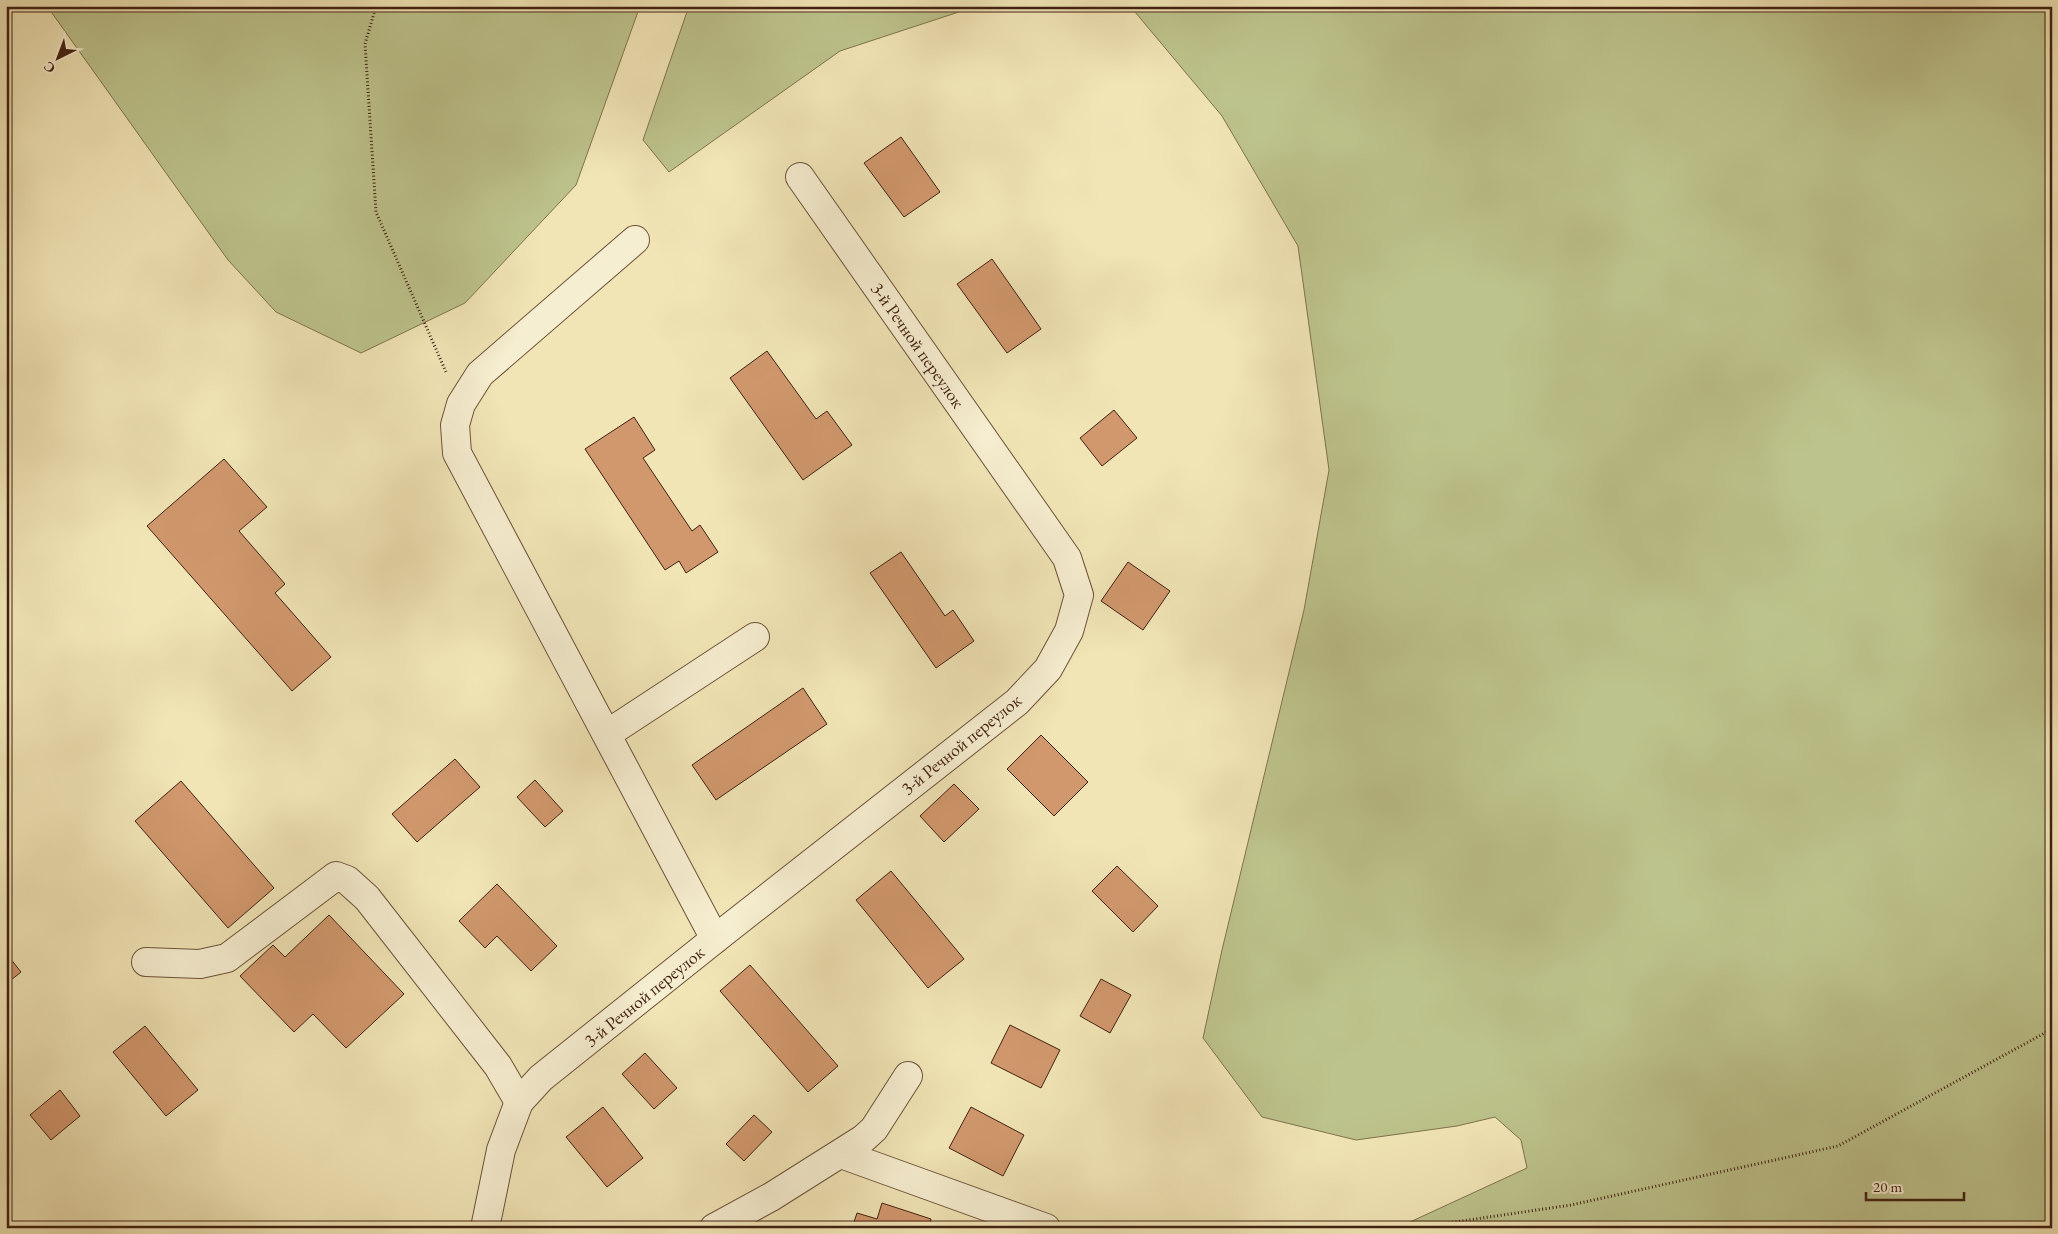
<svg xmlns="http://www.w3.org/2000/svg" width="2058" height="1234" font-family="'EB Garamond',serif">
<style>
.green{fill:#bdc38c;stroke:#80724f}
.building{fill:#d1986d;stroke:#422112}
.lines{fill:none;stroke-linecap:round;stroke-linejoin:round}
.minor-casing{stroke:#6e523b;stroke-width:30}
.path{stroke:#422112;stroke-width:3;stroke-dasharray:1 2.5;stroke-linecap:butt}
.minor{stroke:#f6eed0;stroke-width:28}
.labels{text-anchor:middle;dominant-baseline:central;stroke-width:4;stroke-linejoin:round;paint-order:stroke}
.street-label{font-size:18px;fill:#422112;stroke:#f6eed0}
</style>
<rect width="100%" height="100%" fill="#f1e5b6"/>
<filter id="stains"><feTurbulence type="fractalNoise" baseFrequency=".004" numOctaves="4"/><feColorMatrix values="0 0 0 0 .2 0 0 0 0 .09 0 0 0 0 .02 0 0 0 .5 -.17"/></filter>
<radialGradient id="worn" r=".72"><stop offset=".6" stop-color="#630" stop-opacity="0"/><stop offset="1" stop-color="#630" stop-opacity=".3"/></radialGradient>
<g class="green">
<polygon points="47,6 640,6 576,185 465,303 361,353 276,312 228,260"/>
<polygon points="689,6 977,6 840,51 669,172 643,140"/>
<polygon points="1130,6 2052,6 2052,1228 1397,1228 1527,1168 1521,1140 1495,1117 1457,1126 1356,1140 1262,1117 1203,1038 1222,950 1304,610 1329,470 1298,246 1222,116"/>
</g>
<g class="building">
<polygon points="901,137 940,192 904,217 864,163"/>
<polygon points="992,259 1041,329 1007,353 957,284"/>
<polygon points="767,351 816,419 827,411 852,445 803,480 730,378"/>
<polygon points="1114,410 1137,438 1102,466 1080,438"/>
<polygon points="634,417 655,450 643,458 692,531 700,525 718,552 686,573 679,561 665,570 585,449"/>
<polygon points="224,459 267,507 239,531 285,584 275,593 331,657 292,691 147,526"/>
<polygon points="901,552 945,616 953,610 974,641 936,668 870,573"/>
<polygon points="1128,562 1170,591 1143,630 1101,601"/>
<polygon points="803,688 827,724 716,800 692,765"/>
<polygon points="1041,735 1088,782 1054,816 1007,769"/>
<polygon points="455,759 480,787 417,842 392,814"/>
<polygon points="535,780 563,811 545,827 517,797"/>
<polygon points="181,781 274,888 228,928 135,821"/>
<polygon points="954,784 979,809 944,842 920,816"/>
<polygon points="1117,866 1158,906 1133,932 1092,891"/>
<polygon points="891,871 964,959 928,988 856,900"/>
<polygon points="497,884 557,946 531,971 497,936 485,948 459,921"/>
<polygon points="329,915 404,994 346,1048 313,1014 294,1032 240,976 273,945 285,957"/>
<polygon points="6,953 21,972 6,984"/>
<polygon points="750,965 838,1066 808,1092 720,991"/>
<polygon points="1101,979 1131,995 1110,1033 1080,1016"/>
<polygon points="1010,1025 1060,1050 1041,1088 991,1063"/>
<polygon points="145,1026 198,1090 166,1116 113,1052"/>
<polygon points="645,1053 677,1088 654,1109 622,1074"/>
<polygon points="60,1090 80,1116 51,1140 30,1115"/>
<polygon points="603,1107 643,1158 607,1187 566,1137"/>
<polygon points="971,1107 1024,1135 1003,1176 949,1148"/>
<polygon points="754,1115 772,1132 744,1161 726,1144"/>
<polygon points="6,1117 12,1118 6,1151"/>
<polygon points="882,1203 931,1219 929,1228 852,1228 857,1213 877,1219"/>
</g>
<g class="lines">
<defs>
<g id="minor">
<polyline points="635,240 480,374 461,404 455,425 457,453 715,939"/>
<polyline points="607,734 755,637"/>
<polyline points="146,962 200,964 227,958 336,876 347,880 367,898 498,1066 519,1102"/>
<polyline points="841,1154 1046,1228"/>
<polyline points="485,1228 501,1150 519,1102 541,1078 715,939 1017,702 1048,669 1069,631 1079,595 1067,558 800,177"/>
<polyline points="714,1228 771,1197 863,1139 874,1129 908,1076"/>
</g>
</defs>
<use href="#minor" class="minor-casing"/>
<g class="path">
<polyline points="376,6 365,44 376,212 446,372"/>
<polyline points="1414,1228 1571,1205 1838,1146 2052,1029"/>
</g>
<use href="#minor" class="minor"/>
</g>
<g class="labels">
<g class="street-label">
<text transform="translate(918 345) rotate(55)">3-й Речной переулок</text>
<text transform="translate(961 744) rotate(-39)">3-й Речной переулок</text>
<text transform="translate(644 996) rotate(-39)">3-й Речной переулок</text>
</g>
</g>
<rect width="2058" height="1234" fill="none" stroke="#f1e5b6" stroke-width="25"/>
<rect x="8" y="8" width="2043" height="1219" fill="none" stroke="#422112" stroke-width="2.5"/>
<rect x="12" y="12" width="2033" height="1209" fill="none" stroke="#422112"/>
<g transform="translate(58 58) rotate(222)" stroke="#f6eed0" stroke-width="4" paint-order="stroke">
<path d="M0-4L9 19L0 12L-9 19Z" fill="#422112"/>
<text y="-8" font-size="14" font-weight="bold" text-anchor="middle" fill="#422112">С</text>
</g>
<path d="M1866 1192v8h98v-8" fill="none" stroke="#422112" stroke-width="2.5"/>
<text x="1873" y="1192" font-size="15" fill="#422112" stroke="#f6eed0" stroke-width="4" paint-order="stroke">20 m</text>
<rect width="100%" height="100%" filter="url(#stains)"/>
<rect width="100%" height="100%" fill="url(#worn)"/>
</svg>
